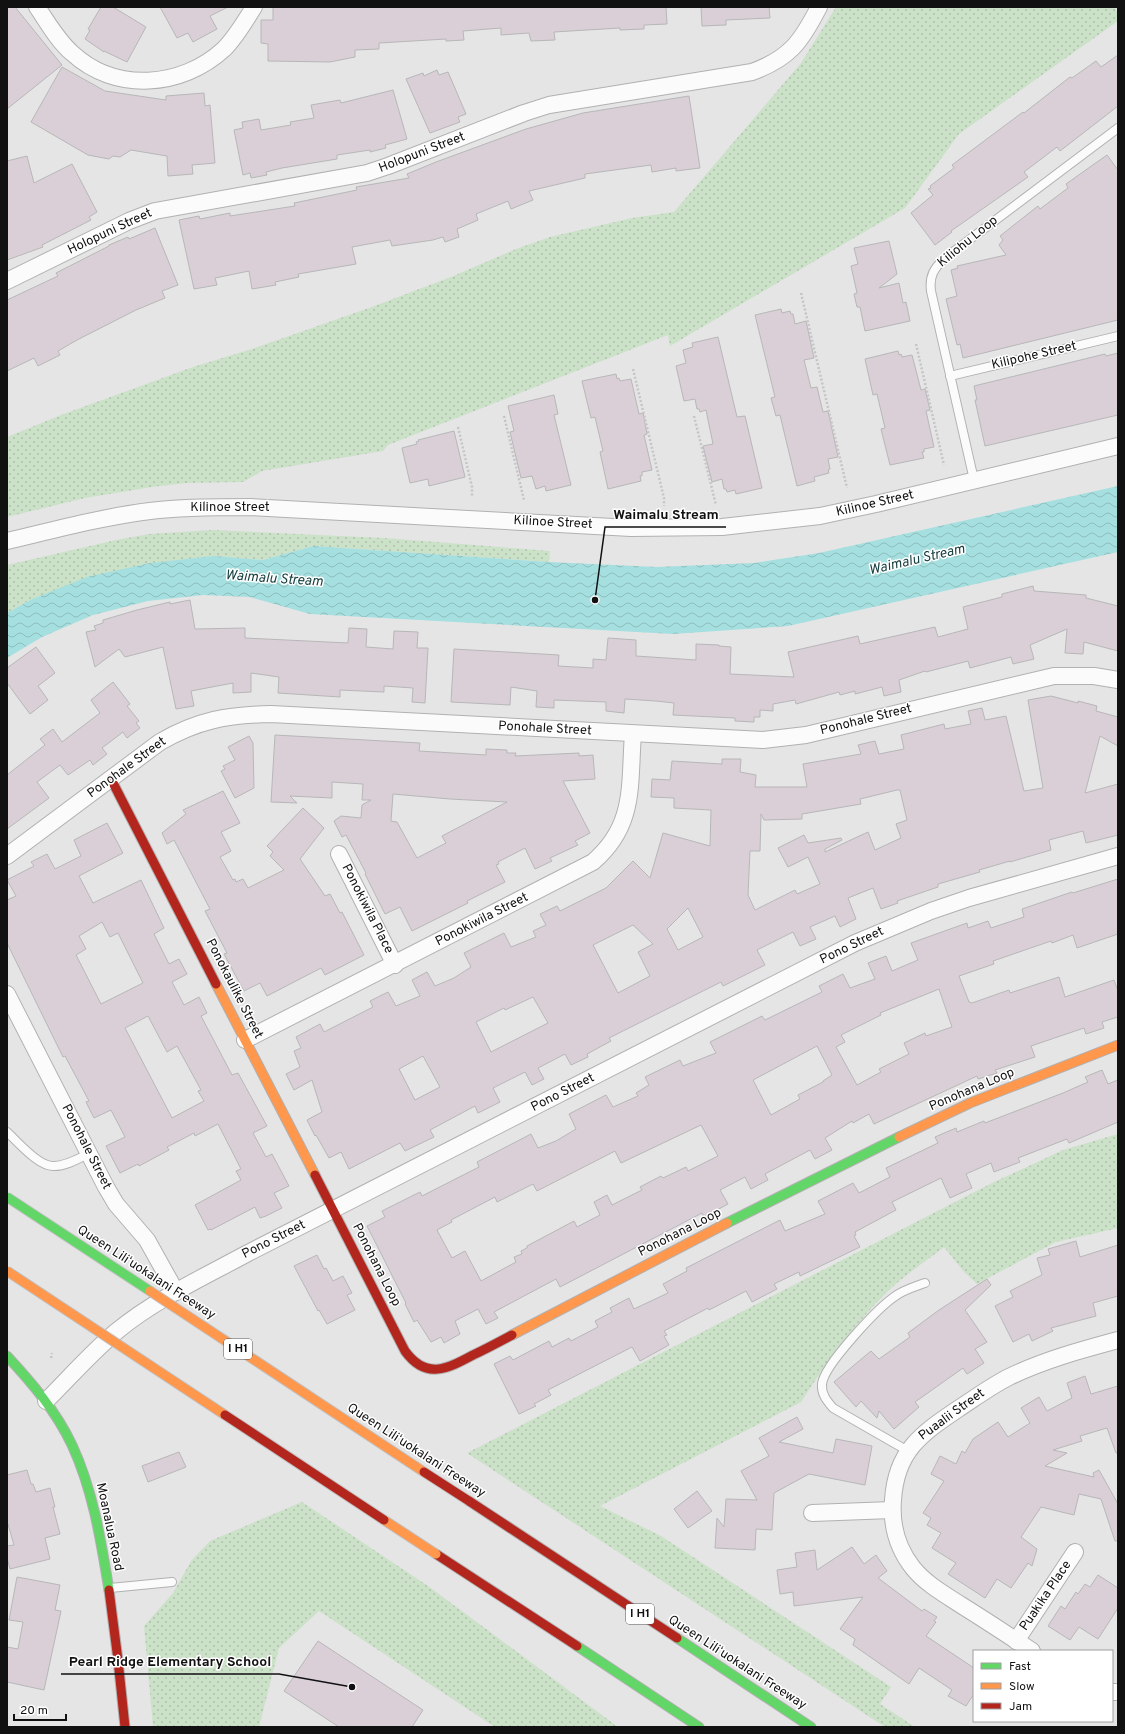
<svg xmlns="http://www.w3.org/2000/svg" width="1125" height="1734" font-family="Overpass,sans-serif">
<style>
.grass{fill:url(#grass-dots)}
.water{fill:url(#water-waves)}
.building{fill:#dacfd6;stroke:#b7b7b8;fill-rule:evenodd}
.lines{fill:none;stroke-linecap:round;stroke-linejoin:round}
.lane-casing{stroke:#b1b1b1;stroke-width:10}
.street-casing{stroke:#b1b1b1;stroke-width:18}
.fast-casing{stroke:#b1b1b1;stroke-width:11}
.slow-casing{stroke:#b1b1b1;stroke-width:11}
.jam-casing{stroke:#b1b1b1;stroke-width:11}
.path{stroke:#c5c5c6;stroke-width:2.5;stroke-dasharray:2 2;stroke-linecap:butt}
.lane{stroke:#fbfbfb;stroke-width:8}
.street{stroke:#fbfbfb;stroke-width:16}
.fast{stroke:#63d668;stroke-width:9}
.slow{stroke:#ff974d;stroke-width:9}
.jam{stroke:#b3261e;stroke-width:9}
.fast-bridge-casing{stroke:#c1c1c2;stroke-width:11;stroke-linecap:butt}
.slow-bridge-casing{stroke:#c1c1c2;stroke-width:11;stroke-linecap:butt}
.jam-bridge-casing{stroke:#c1c1c2;stroke-width:11;stroke-linecap:butt}
.fast-bridge{stroke:#63d668;stroke-width:9}
.slow-bridge{stroke:#ff974d;stroke-width:9}
.jam-bridge{stroke:#b3261e;stroke-width:9}
.labels{text-anchor:middle;dominant-baseline:central;stroke-width:3;stroke-linejoin:round;paint-order:stroke}
.shield{fill:#fff;stroke:#585859;stroke-width:1}
.shield-label{font-size:12px;font-weight:bold;fill:#111112}
.street-label{font-size:13px;fill:#111112;stroke:#fff}
.water-label{font-size:14px;font-style:italic;fill:#194040;stroke:#fff}
.leader{fill:none;stroke:#111112;stroke-width:1.5}
.callout-dot{fill:#111112;stroke:#fff;stroke-width:1.5}
.callout-label{font-size:14px;text-anchor:middle;font-weight:bold;fill:#111112;stroke:#fff;stroke-width:3;stroke-linejoin:round;paint-order:stroke}
</style>
<defs>
<pattern id="grass-dots" width="8" height="8" patternUnits="userSpaceOnUse"><rect width="8" height="8" fill="#cce2c8"/><path d="M2 2h.1M6 6h.1" fill="none" stroke="#aec1ab" stroke-width="1.8" stroke-linecap="round"/></pattern>
<pattern id="water-waves" width="16" height="10" patternUnits="userSpaceOnUse"><rect width="16" height="10" fill="#a5dfdf"/><path d="M0 5q4-4 8 0t8 0" fill="none" stroke="#8dbebe"/></pattern>
</defs>
<rect width="100%" height="100%" fill="#e5e5e6"/>
<g class="grass">
<polygon points="836,7 1115,7 1118,15 1118,21 959,134 905,208 670,346 668,335 388,445 383,451 262,471 243,482 186,483 152,487 85,498 7,517 7,437 61,415 193,367 252,349 369,308 451,277 516,249 550,237 632,218 674,212 801,63"/>
<polygon points="213,530 384,538 550,551 549,562 313,546 263,560 214,556 30,600 7,613 7,565 116,540 149,534"/>
<path d="M1118,1134V1228L1056,1242L977,1284L964,1272L944,1247C925,1262 903,1276 886,1293C853,1326 826,1363 801,1402L600,1506L661,1536L891,1687L880,1704L915,1727H885L467,1453L990,1184L1063,1150Z"/>
<polygon points="302,1502 428,1586 618,1727 495,1727 319,1611 279,1648 259,1727 153,1727 144,1626 173,1593 191,1561 210,1541"/>
</g>
<polygon class="water" points="1118,486 1118,552 788,626 673,634 310,614 250,597 203,595 148,601 93,615 42,637 7,658 7,613 30,600 87,577 150,563 214,556 263,560 313,546 549,562 657,567 754,563 819,553"/>
<g class="building">
<polygon points="7,7 15,7 62,65 7,109"/>
<polygon points="101,7 113,7 146,27 127,62 104,51 104,52 85,39 90,30 88,29"/>
<polygon points="160,7 228,7 210,16 217,29 193,42 188,33 177,38"/>
<polygon points="273,7 666,7 667,24 644,25 644,29 620,30 620,28 554,32 555,40 531,41 529,33 501,35 501,28 463,31 464,40 446,41 446,39 379,43 379,49 355,50 355,57 330,62 268,61 268,44 261,43 261,20 273,20"/>
<polygon points="701,7 769,7 770,18 726,20 726,25 702,26"/>
<polygon points="1118,55 1118,106 1060,151 1057,147 1024,172 1028,177 951,231 952,232 935,245 911,213 933,195 928,189 931,188 930,186 954,168 952,165 1023,112 1024,113 1070,77 1072,78 1096,61 1101,67"/>
<polygon points="62,67 105,91 166,100 166,96 204,93 205,106 210,105 215,163 192,165 193,174 168,176 167,156 131,150 120,157 113,156 109,159 88,155 31,122"/>
<polygon points="437,70 439,75 448,72 466,114 458,117 460,122 430,133 406,79 423,73 424,76"/>
<polygon points="393,90 407,139 385,145 386,148 370,152 370,150 337,155 337,159 282,168 266,172 267,175 251,178 250,173 243,175 234,130 243,128 242,122 259,119 261,130 291,125 290,122 314,118 311,105 340,100 341,103"/>
<polygon points="689,96 700,168 676,171 676,168 652,172 651,165 585,174 585,178 529,191 533,200 511,209 508,201 476,214 478,220 457,229 459,237 445,242 443,237 433,240 392,246 390,240 352,247 356,264 298,274 299,277 275,282 276,285 252,289 249,271 215,278 217,285 194,289 179,220 199,216 200,219 230,213 230,216 295,206 294,203 357,190 356,187 409,178 407,174 436,162 526,129 583,113"/>
<polygon points="1107,155 1118,170 1118,320 963,358 960,344 957,345 946,299 957,296 951,270 958,268 957,266 1006,255 999,245 1003,240 1000,236 1038,206 1040,209 1068,188 1066,184"/>
<polygon points="27,156 34,183 72,164 97,212 89,217 91,220 42,245 43,247 7,260 7,161"/>
<polygon points="155,228 178,285 162,291 165,298 136,310 77,340 58,351 60,355 38,366 34,358 7,371 7,300 58,276 56,273 109,246 109,245 128,237 129,239"/>
<polygon points="889,241 897,274 879,288 899,283 903,303 906,302 910,321 865,331 860,307 857,307 854,294 857,293 851,266 858,264 854,248"/>
<polygon points="781,309 782,313 790,311 791,314 793,314 795,324 806,321 814,358 804,360 811,388 817,387 823,412 828,411 838,457 828,459 830,469 828,470 829,473 814,477 815,481 797,486 780,415 776,416 771,398 775,397 755,315"/>
<polygon points="718,337 737,417 745,416 762,488 736,494 735,490 727,492 726,489 724,489 722,479 712,482 703,446 713,444 706,410 700,412 699,409 697,409 695,399 684,401 676,366 686,363 683,350 693,347 692,343"/>
<polygon points="898,351 899,355 901,354 902,357 912,355 921,390 925,389 930,410 926,411 934,447 924,449 924,452 922,452 924,458 890,465 881,429 885,428 877,394 873,395 865,359"/>
<polygon points="1118,353 1118,415 985,446 975,400 977,400 974,386 1105,354 1106,356"/>
<polygon points="616,374 617,379 619,378 620,381 631,379 639,414 643,413 647,434 644,435 652,470 642,472 642,476 640,476 641,481 608,489 600,452 603,451 595,417 591,418 582,381"/>
<polygon points="554,395 558,414 554,415 571,485 546,491 545,486 536,489 532,476 521,478 510,432 514,431 508,406"/>
<polygon points="454,431 465,477 429,486 428,479 410,483 402,448 417,444 416,442 419,441 418,440"/>
<polygon points="1033,586 1034,591 1086,595 1086,598 1118,606 1118,651 1084,642 1083,654 1065,653 1067,629 1030,645 1034,659 1013,664 1011,657 970,668 968,661 926,672 925,671 899,680 901,692 884,696 882,687 855,694 855,691 840,695 839,692 796,704 795,700 773,704 773,711 760,710 760,717 754,717 754,722 735,721 735,718 673,715 674,703 656,701 625,699 624,713 606,711 606,702 554,700 554,708 536,707 537,691 511,687 510,705 451,702 454,649 559,655 558,666 593,668 593,659 606,660 608,638 636,640 636,656 696,660 696,644 719,645 719,646 731,647 730,674 794,677 788,652 858,636 860,644 935,627 938,637 968,629 963,607 1002,597 1002,594"/>
<polygon points="190,600 195,629 245,628 245,638 348,643 349,628 367,629 366,647 393,649 394,631 418,632 417,648 428,648 425,703 412,702 413,688 384,686 384,692 340,690 340,697 278,693 279,677 251,673 251,692 233,693 233,683 191,691 194,706 176,709 163,647 125,657 119,649 95,667 86,632 96,630 94,626 103,623 103,620 137,610 170,602 170,604"/>
<polygon points="36,647 55,673 38,686 48,700 30,714 7,683 7,668"/>
<polygon points="113,682 130,704 127,706 139,721 136,723 140,728 127,738 123,732 102,748 107,754 93,765 90,760 68,775 60,765 37,782 49,798 7,829 7,775 45,745 40,739 53,729 62,742 100,713 91,700"/>
<path d="M1051,696L1078,703V701L1097,706L1096,711L1118,717V746L1100,736L1085,793L1118,784V835L1086,843L1083,831L1049,840L1051,850L1010,862V861L979,870L980,872L938,884V887L897,901L898,903L881,909L873,888L848,898L856,919L840,927L835,916L810,927L816,939L800,946L793,932L757,950L765,965L723,986L721,982L609,1038L611,1041L587,1054L588,1057L571,1065L565,1054L538,1068L544,1079L532,1085L525,1072L493,1088L500,1102L478,1113L475,1106L430,1130L434,1137L405,1151L400,1143L349,1169L341,1152L329,1158L316,1135L315,1136L307,1120L322,1112L312,1080L294,1090L286,1074L300,1067L294,1051L301,1048L296,1037L320,1024L324,1032L373,1007L370,1001L388,992L396,1006L420,996L412,980L427,972L435,986L454,978L471,967L464,953L504,933L511,947L536,937L533,931L546,925L540,914L557,906L560,911L606,888L633,861L650,878L663,833L710,846L711,810L674,808V798L651,797L652,779L670,780L672,761L722,764V759H741L740,772L756,775L755,787H807L803,764L861,754L858,745L875,741L879,754L904,749L901,735L944,724L945,729L971,724L968,711L982,708L985,720L1006,716L1024,791L1043,788L1028,700ZM897,790H900L907,820L896,824L901,838L875,850L868,832L825,852V849L842,840L841,838L808,843L804,835L778,848L788,867L808,857L820,884L797,894L795,890L755,910L748,895L750,851H760L761,814L764,820L802,819V814L861,804L860,799ZM688,908L703,937L678,950L667,929ZM633,925L653,944L638,952L650,976L618,993L593,945ZM533,997L548,1023L491,1052L476,1022L504,1008L505,1010ZM423,1056L440,1087L415,1100L399,1069Z"/>
<path d="M275,735L420,743L419,751L486,755V749L507,750V753H516L515,756L579,753V756L593,755L595,779L563,781L590,833L575,841L578,845L550,858L552,861L535,869L525,848L498,862L499,864L496,865L505,882L467,901L468,903L412,931L400,907L385,914L365,874L366,873L346,835L342,837L334,821L341,816L361,818L362,805L371,800H362L363,784L332,782V798L290,796L297,803L271,802ZM393,794L450,799L507,802L442,836L446,843L417,858L397,822L391,821Z"/>
<polygon points="249,736 253,743 254,788 235,798 221,771 225,769 223,766 235,760 228,747"/>
<polygon points="223,791 240,823 221,832 231,851 220,857 233,880 235,879 236,882 243,879 248,888 284,870 270,856 273,852 267,846 303,808 324,828 300,859 325,896 330,894 340,913 342,912 364,955 325,975 321,968 267,996 260,983 244,991 224,954 227,953 205,911 210,909 174,840 167,844 162,833 186,814 183,810"/>
<path d="M107,823L123,853L79,876L93,903L141,880L164,928L154,934L169,964L179,959L187,974L172,982L184,1005L199,997L207,1013L201,1016L232,1075L238,1073L267,1126L253,1133L266,1157L272,1154L289,1186L274,1193L282,1208L266,1216L260,1218L255,1207L211,1230V1229L208,1230L195,1205L241,1180L236,1171L241,1169L218,1124L195,1136L194,1133L167,1147L169,1150L139,1166L138,1164L120,1173L106,1146L125,1137L111,1110L94,1118L86,1102L89,1101L65,1056L63,1057L7,943V900L16,896L7,880L34,866L31,862L47,854L55,869L81,856L74,840ZM102,922L110,937L118,933L143,983L101,1004L76,955L86,949L79,936ZM148,1016L167,1052L177,1046L201,1090L198,1091L204,1101L172,1118L125,1028Z"/>
<path d="M1118,879V934L1077,948L1073,935L1052,943L1051,941L993,961L994,964L959,976L969,1002L972,1003L1009,990L1010,993L1059,977L1065,997L1114,980L1118,991V1017L1102,1022L1104,1028L1086,1034L1084,1028L1031,1046L1035,1057L995,1070L997,1073L978,1079L977,1076L874,1124L869,1114L853,1123L852,1121L825,1138L832,1150L815,1159L810,1150L765,1174L768,1180L751,1189L745,1177L720,1190L728,1204L704,1217L702,1213L560,1287L556,1279L494,1312L498,1318L486,1324L478,1309L455,1321L460,1334L444,1343L441,1337L431,1342L417,1320L414,1322L405,1304L406,1303L367,1226L385,1217L382,1211L420,1192L422,1196L479,1167L477,1162L531,1134L538,1148L556,1141L576,1129L569,1114L606,1095L613,1107L638,1096L636,1093L649,1085L645,1077L680,1060L683,1066L716,1053L710,1042L762,1016L765,1020L822,992L819,986L843,974L850,988L875,979L868,963L886,956L892,971L918,960L911,943L967,923L968,928L988,921L991,928L1024,917L1022,909L1072,892L1073,893ZM939,989L952,1027L926,1036L925,1033L904,1043L909,1054L879,1069L881,1072L857,1085L836,1047L845,1042L841,1035L881,1015L880,1013ZM817,1046L832,1075L823,1081V1082L798,1095L800,1099L771,1115L753,1080ZM701,1125L718,1156L688,1171L686,1167L663,1178L661,1176L640,1187L642,1190L612,1205L607,1195L594,1202L600,1215L577,1227L574,1221L527,1246V1248L521,1251L522,1254L514,1257L516,1262L481,1281L465,1251L452,1258L437,1230L452,1222L451,1220L495,1197L497,1202L533,1184L537,1191L615,1151L621,1163Z"/>
<polygon points="1102,1070 1108,1084 1118,1080 1118,1122 1069,1143 1067,1139 1018,1158 1020,1162 994,1172 991,1163 966,1174 972,1188 950,1198 941,1178 892,1202 896,1210 855,1232 856,1235 854,1236 860,1247 800,1276 799,1272 774,1284 777,1289 752,1302 746,1291 709,1310 708,1308 664,1331 667,1335 664,1336 669,1345 640,1361 632,1347 548,1390 551,1395 534,1404 536,1406 519,1414 494,1364 510,1356 513,1360 549,1341 552,1347 569,1338 571,1341 598,1327 595,1321 612,1312 610,1308 629,1298 634,1309 668,1293 663,1284 687,1271 686,1268 780,1220 785,1231 825,1214 818,1201 853,1183 859,1193 890,1177 886,1168 938,1143 935,1137 956,1128 957,1132 984,1121 985,1123 1063,1093 1088,1082 1085,1077"/>
<polygon points="1076,1241 1080,1257 1118,1245 1118,1296 1093,1303 1096,1316 1051,1328 1053,1331 1032,1341 1029,1334 1013,1342 995,1306 1013,1297 1010,1291 1042,1275 1037,1258 1050,1255 1048,1249"/>
<polygon points="317,1255 324,1269 326,1268 333,1281 343,1276 352,1293 347,1295 355,1310 327,1324 319,1310 318,1311 294,1266"/>
<polygon points="987,1279 991,1285 965,1310 987,1342 975,1349 984,1363 967,1374 963,1368 915,1402 919,1407 894,1429 879,1411 877,1418 861,1401 856,1407 834,1382 871,1351 879,1359 910,1337 908,1333 939,1310"/>
<polygon points="1085,1376 1091,1394 1118,1386 1118,1453 1116,1453 1107,1428 1080,1436 1082,1441 1053,1450 1067,1453 1045,1466 1094,1477 1093,1473 1099,1470 1118,1504 1118,1541 1115,1541 1101,1499 1079,1494 1074,1515 1041,1507 1021,1537 1037,1549 1032,1566 1028,1563 1011,1588 997,1579 985,1598 948,1574 956,1563 932,1548 941,1533 927,1525 931,1518 923,1513 944,1481 931,1474 940,1456 956,1464 962,1451 965,1453 973,1439 998,1422 1008,1437 1030,1423 1021,1408 1039,1397 1047,1411 1072,1398 1067,1383"/>
<polygon points="797,1417 803,1429 779,1442 833,1453 836,1439 872,1446 865,1485 809,1474 774,1493 772,1530 756,1529 755,1550 715,1548 717,1518 724,1527 726,1499 757,1500 741,1471 769,1456 759,1438"/>
<polygon points="179,1452 186,1467 148,1482 142,1466"/>
<polygon points="27,1470 31,1484 33,1484 36,1492 50,1488 55,1507 53,1507 60,1534 45,1538 50,1559 10,1569 7,1558 7,1546 14,1545 7,1521 7,1475"/>
<polygon points="697,1491 712,1511 688,1528 674,1509"/>
<polygon points="852,1547 864,1564 876,1555 887,1571 878,1578 922,1611 924,1609 937,1617 934,1621 936,1622 926,1636 974,1668 974,1694 966,1706 948,1696 952,1690 919,1668 909,1684 853,1645 855,1639 840,1629 863,1597 794,1606 793,1592 780,1594 777,1570 797,1567 795,1553 815,1550 817,1570"/>
<polygon points="1098,1575 1118,1588 1118,1608 1098,1639 1079,1627 1070,1640 1048,1626 1061,1606 1065,1609 1076,1592 1078,1594 1085,1584 1090,1587"/>
<polygon points="17,1577 60,1585 55,1610 61,1611 44,1690 7,1682 7,1647 18,1649 23,1622 9,1620"/>
<polygon points="318,1641 423,1710 412,1727 339,1727 284,1691"/>
</g>
<g class="lines">
<defs>
<g id="lane">
<polyline points="950,376 1118,336"/>
<path d="M974,480L931,291C929,276 934,268 945,258L1118,128"/>
<path d="M7,1132C18,1142 39,1167 54,1166C66,1166 78,1159 88,1154"/>
<path d="M908,1451L833,1408C827,1401 821,1394 822,1384C824,1365 877,1309 894,1297C903,1290 914,1287 925,1283"/>
<polyline points="110,1588 172,1582"/>
</g>
<g id="street">
<path d="M37,7C48,23 58,41 72,53C115,93 182,88 224,49C236,37 245,21 254,7"/>
<path d="M7,281L129,221L155,211L367,173L388,166L524,113L549,105L752,72C790,58 801,42 819,7"/>
<path d="M7,541C54,530 102,517 150,511C183,507 216,507 250,507L631,528L722,527L820,516L876,504L1118,446"/>
<polyline points="339,854 395,965"/>
<path d="M7,856L160,742C198,720 227,715 271,714L763,740L806,735L1054,676H1094L1118,680"/>
<polyline points="7,994 106,1187 116,1204 147,1240 176,1292"/>
<path d="M245,1040L593,862C636,825 629,785 633,734"/>
<path d="M46,1401C69,1378 93,1351 117,1331C156,1299 204,1277 248,1253L855,943L931,911L969,898L1118,856"/>
<polyline points="812,1513 892,1510"/>
<polyline points="1016,1641 1075,1552"/>
<path d="M1032,1651C1008,1635 985,1620 961,1605C944,1594 926,1584 913,1568C898,1549 891,1525 893,1500C896,1451 921,1434 958,1409C975,1398 991,1386 1009,1377C1044,1360 1081,1350 1118,1340"/>
<polyline points="1112,1692 1118,1692"/>
</g>
<g id="fast">
<polyline points="727,1223 899,1137"/>
<path d="M7,1356C32,1383 56,1411 72,1445C93,1490 101,1541 109,1590"/>
<polyline points="677,1638 811,1727"/>
<polyline points="577,1646 699,1727"/>
</g>
<g id="slow">
<polyline points="216,984 315,1175"/>
<polyline points="899,1137 970,1103 1118,1045"/>
<polyline points="512,1335 727,1223"/>
</g>
<g id="jam">
<polyline points="111,779 216,984"/>
<path d="M315,1175L405,1351C426,1380 447,1369 473,1355C486,1349 499,1342 512,1335"/>
<polyline points="469,1501 677,1638"/>
<polyline points="436,1554 577,1646"/>
<polyline points="109,1590 118,1660 125,1727"/>
</g>
</defs>
<use href="#lane" class="lane-casing"/>
<use href="#street" class="street-casing"/>
<use href="#fast" class="fast-casing"/>
<use href="#slow" class="slow-casing"/>
<use href="#jam" class="jam-casing"/>
<g class="path">
<polyline points="801,293 847,488"/>
<polyline points="916,344 944,465"/>
<polyline points="633,369 664,498 664,506"/>
<polyline points="504,416 524,500"/>
<polyline points="694,416 716,505"/>
<polyline points="458,427 472,487 472,497"/>
<polyline points="51,1358 52,1353"/>
</g>
<use href="#lane" class="lane"/>
<use href="#street" class="street"/>
<use href="#fast" class="fast"/>
<use href="#slow" class="slow"/>
<use href="#jam" class="jam"/>
<defs>
<polyline id="fast-bridge" points="7,1197 150,1291"/>
<g id="slow-bridge">
<polyline points="7,1271 225,1415"/>
<polyline points="150,1291 424,1472"/>
<polyline points="384,1520 436,1554"/>
</g>
<g id="jam-bridge">
<polyline points="225,1415 384,1520"/>
<polyline points="424,1472 469,1501"/>
</g>
</defs>
<use href="#fast-bridge" class="fast-bridge-casing"/>
<use href="#slow-bridge" class="slow-bridge-casing"/>
<use href="#jam-bridge" class="jam-bridge-casing"/>
<use href="#fast-bridge" class="fast-bridge"/>
<use href="#slow-bridge" class="slow-bridge"/>
<use href="#jam-bridge" class="jam-bridge"/>
</g>
<g class="labels">
<g class="shield">
<rect x="224" y="1339" width="28" height="20" rx="3"/>
<rect x="626" y="1604" width="28" height="20" rx="3"/>
</g>
<g class="shield-label">
<text x="238" y="1349">I H1</text>
<text x="640" y="1614">I H1</text>
</g>
<g class="street-label">
<text transform="translate(422 153) rotate(-21)">Holopuni Street</text>
<text transform="translate(110 232) rotate(-25)">Holopuni Street</text>
<text transform="translate(968 242) rotate(-39)">Kiliohu Loop</text>
<text transform="translate(1034 356) rotate(-13)">Kilipohe Street</text>
<text transform="translate(875 504) rotate(-13)">Kilinoe Street</text>
<text x="230" y="508">Kilinoe Street</text>
<text transform="translate(553 523) rotate(3)">Kilinoe Street</text>
<text transform="translate(866 720) rotate(-14)">Ponohale Street</text>
<text transform="translate(545 729) rotate(3)">Ponohale Street</text>
<text transform="translate(127 768) rotate(-36)">Ponohale Street</text>
<text transform="translate(367 909) rotate(63)">Ponokiwila Place</text>
<text transform="translate(482 920) rotate(-27)">Ponokiwila Street</text>
<text transform="translate(852 946) rotate(-26)">Pono Street</text>
<text transform="translate(234 989) rotate(63)">Ponokaulike Street</text>
<text transform="translate(972 1090) rotate(-23)">Ponohana Loop</text>
<text transform="translate(563 1093) rotate(-27)">Pono Street</text>
<text transform="translate(86 1147) rotate(63)">Ponohale Street</text>
<text transform="translate(680 1233) rotate(-27)">Ponohana Loop</text>
<text transform="translate(274 1240) rotate(-27)">Pono Street</text>
<text transform="translate(376 1265) rotate(63)">Ponohana Loop</text>
<text transform="translate(146 1273) rotate(33)">Queen Liliʻuokalani Freeway</text>
<text transform="translate(952 1415) rotate(-36)">Puaalii Street</text>
<text transform="translate(416 1451) rotate(33)">Queen Liliʻuokalani Freeway</text>
<text transform="translate(109 1527) rotate(78)">Moanalua Road</text>
<text transform="translate(1046 1596) rotate(-56)">Puakika Place</text>
<text transform="translate(737 1663) rotate(33)">Queen Liliʻuokalani Freeway</text>
</g>
<g class="water-label">
<text transform="translate(917 560) rotate(-13)">Waimalu Stream</text>
<text transform="translate(274 579) rotate(4)">Waimalu Stream</text>
</g>
</g>
<path class="leader" d="M595 600L605 527H726M352 1687L279 1674H61"/>
<g class="callout-dot">
<circle cx="595" cy="600" r="4"/>
<circle cx="352" cy="1687" r="4"/>
</g>
<g class="callout-label">
<text x="666" y="519">Waimalu Stream</text>
<text x="170" y="1666">Pearl Ridge Elementary School</text>
</g>
<rect width="1125" height="1734" fill="none" stroke="#111112" stroke-width="16"/>
<rect x="973" y="1650" width="140" height="72" fill="#ffffff" stroke="#a0a0a0"/>
<rect x="981" y="1663" width="20" height="6" fill="#63d668" stroke="#a0a0a0"/>
<text x="1009" y="1670" font-size="12" fill="#111112">Fast</text>
<rect x="981" y="1683" width="20" height="6" fill="#ff974d" stroke="#a0a0a0"/>
<text x="1009" y="1690" font-size="12" fill="#111112">Slow</text>
<rect x="981" y="1703" width="20" height="6" fill="#b3261e" stroke="#a0a0a0"/>
<text x="1009" y="1710" font-size="12" fill="#111112">Jam</text>
<path d="M14 1714v6h52v-6" fill="none" stroke="#111112" stroke-width="2"/>
<text x="20" y="1714" font-size="12" fill="#111112" stroke="#ffffff" stroke-width="3" paint-order="stroke">20 m</text>
</svg>
